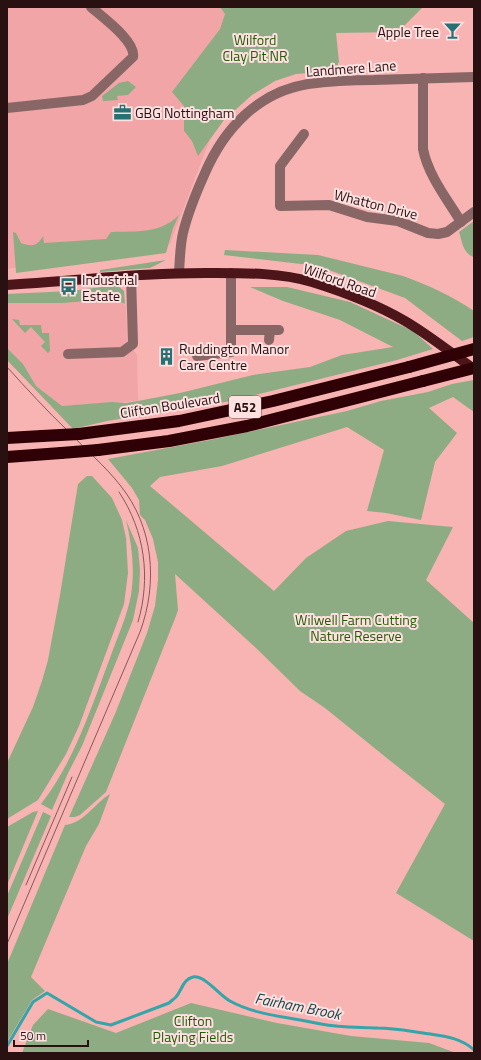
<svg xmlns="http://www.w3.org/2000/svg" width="481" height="1060" font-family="'Titillium Web',sans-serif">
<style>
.built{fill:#f1a5a6}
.green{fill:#8dac84}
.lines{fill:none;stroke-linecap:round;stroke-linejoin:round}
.stream{stroke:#34a5a9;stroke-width:3}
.minor{stroke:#866;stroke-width:10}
.major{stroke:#4c151a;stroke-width:10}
.highway{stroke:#2f0006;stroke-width:12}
.tram{stroke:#865a5a;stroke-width:1}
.highway-bridge{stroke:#2f0006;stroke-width:12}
.labels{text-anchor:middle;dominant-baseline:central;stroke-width:4;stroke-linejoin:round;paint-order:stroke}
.shield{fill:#fde0e0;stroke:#694f50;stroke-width:1}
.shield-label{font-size:13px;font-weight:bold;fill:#291112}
.poi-label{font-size:14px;fill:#291112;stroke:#fde0e0;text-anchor:start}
.park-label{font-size:14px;fill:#215c03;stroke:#fde0e0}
.street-label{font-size:14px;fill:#291112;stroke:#fde0e0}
.water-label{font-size:15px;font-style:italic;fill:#154648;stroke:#fde0e0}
</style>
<rect width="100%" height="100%" fill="#f8b3b3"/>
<g class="built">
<polygon points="7,7 220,7 225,14 220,29 177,87 210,139 170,244 7,269"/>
<polygon points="113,299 126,305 127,341 137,355 138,401 62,406 36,386 23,364 7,348 7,303 63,303"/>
</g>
<g class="green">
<polygon points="220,7 423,7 398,32 336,33 339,62 338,63 338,71 296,74 275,81 252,95 224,120 198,156 192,141 184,131 184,106 172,92 220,29 225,14"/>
<polygon points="128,81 136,87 128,95 117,96 118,100 103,101 102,96 119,83"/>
<path d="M179,215L173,228L166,253L16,273L13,232L16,233L21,243C31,247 38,246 43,236L44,243L106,239L111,232C137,231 160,234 179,215Z"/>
<path d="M474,221V257C463,254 462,241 459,232Z"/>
<path d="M225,250L318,255L403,276C428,285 452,296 474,311V337L462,341L405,298L318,266L224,255Z"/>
<polygon points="166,260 150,268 100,272 100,270"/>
<polygon points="117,285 124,291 125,304 113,299 63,303 7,303 7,294 71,291"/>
<polygon points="250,287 287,287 350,302 413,331 433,349 397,360 231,401 107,421 73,429 7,360 7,348 23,364 36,386 62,406 112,402 126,403 138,401 180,393 253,375 310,367 342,355 393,347 340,320 283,301"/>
<polygon points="12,319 19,320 20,325 41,325 42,333 49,333 50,351 48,353 41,346 45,342 31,327 25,333"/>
<polygon points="474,380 474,412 453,397 429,408 457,433 435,462 421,520 386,513 367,511 384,450 347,427 222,466 160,477 150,486 274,591 306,558 346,531 388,521 453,527 426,580 474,623 474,941 396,893 445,804 388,759 325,708 300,691 256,648 175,574 178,610 176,616 106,792 80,815 75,817 69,817 115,714 147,633 155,606 158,580 158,562 153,539 145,520 140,515 139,500 132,488 108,459 210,440 347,411 381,401 428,392 452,384"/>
<polygon points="87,476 92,476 112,498 122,520 126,538 128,573 124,604 79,726 66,754 38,800 7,819 7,763 33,707 42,681 48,660 60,595 78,484"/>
<path d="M126,520L138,548L140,570L139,591L133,620L82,746L68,773L52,810L41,804C74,762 91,708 110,658C117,638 127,617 131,595C135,569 132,545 126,520Z"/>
<path d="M110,794L99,824L86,846L31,977L45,991L32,1000L7,1042V964L65,825C84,823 94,804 110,794Z"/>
<polygon points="38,811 7,885 7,827 33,812"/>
<polygon points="43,812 51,816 7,919 7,896"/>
<polygon points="191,1003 277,1023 351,1036 429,1043 456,1053 22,1053 33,1025 48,1009 116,1033"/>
</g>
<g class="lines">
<path class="stream" d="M7,1046L33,1002L47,993L96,1022L111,1025L169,1003C171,1001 174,999 176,997C182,990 183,979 193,977C205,975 219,995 230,1001C257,1016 291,1017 321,1024C340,1028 358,1027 378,1028C393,1028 409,1031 423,1033C442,1036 460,1037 474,1050"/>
<g class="minor">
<path d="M423,78V149C428,175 447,199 461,222"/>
<path d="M7,108L83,100L92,96L133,57C136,41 102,17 91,7"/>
<polyline points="304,134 280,166 280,206 329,205 367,217 398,221 428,233 438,234 447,232 474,212"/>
<path d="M179,272C180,259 180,246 183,233C188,212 196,193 205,173C224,129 258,92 308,84C330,81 352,80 374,80C407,79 441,78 474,77"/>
<polyline points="231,330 279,330"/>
<polyline points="269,340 270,330"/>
<polyline points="68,354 122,352 133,344 131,276"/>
<polyline points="197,356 231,352 231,273"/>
</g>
<path class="major" d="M7,285C77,281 146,272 216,273C248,273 281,273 312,282C344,292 376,304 405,321C429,335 451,353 474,369"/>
<g class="highway">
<polyline points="79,434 179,421 273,401 409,367"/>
<polyline points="7,438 42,436"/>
<polyline points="98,450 169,441 247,426 423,381"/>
<polyline points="7,457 61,453"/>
</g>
<g class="tram">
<path d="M7,367C27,389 47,411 68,431C85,449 105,466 120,485C154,527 158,583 140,632L7,944"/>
<path d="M119,492C145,531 151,578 138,622"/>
<polyline points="26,885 72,777"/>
</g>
<g class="highway-bridge">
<polyline points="409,367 474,349"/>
<polyline points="423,381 474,368"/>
<polyline points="42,436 79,434"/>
<polyline points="61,453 98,450"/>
</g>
</g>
<defs>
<symbol id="bar-bare" viewBox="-9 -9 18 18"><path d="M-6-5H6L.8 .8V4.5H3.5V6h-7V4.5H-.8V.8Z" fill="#277174" stroke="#fde0e0" stroke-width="2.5" paint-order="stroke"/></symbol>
<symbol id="office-bare" viewBox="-9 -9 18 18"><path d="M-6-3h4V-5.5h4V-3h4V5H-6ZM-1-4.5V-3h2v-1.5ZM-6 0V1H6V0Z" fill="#277174" stroke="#fde0e0" stroke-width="2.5" paint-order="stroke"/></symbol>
<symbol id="bus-bare" viewBox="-9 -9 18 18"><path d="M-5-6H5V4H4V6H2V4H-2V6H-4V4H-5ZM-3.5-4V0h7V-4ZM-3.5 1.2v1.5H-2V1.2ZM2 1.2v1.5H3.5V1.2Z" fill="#277174" stroke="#fde0e0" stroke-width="2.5" paint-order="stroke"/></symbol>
<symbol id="building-bare" viewBox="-9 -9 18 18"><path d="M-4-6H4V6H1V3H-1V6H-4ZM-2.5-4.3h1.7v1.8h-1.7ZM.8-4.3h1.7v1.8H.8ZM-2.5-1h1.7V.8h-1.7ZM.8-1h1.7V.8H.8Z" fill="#277174" stroke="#fde0e0" stroke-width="2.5" paint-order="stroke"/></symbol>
</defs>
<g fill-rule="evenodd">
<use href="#bar-bare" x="440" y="18" width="25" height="25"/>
<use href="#office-bare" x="110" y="100" width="25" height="25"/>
<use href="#bus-bare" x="56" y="274" width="25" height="25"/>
<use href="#building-bare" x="154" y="344" width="25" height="25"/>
</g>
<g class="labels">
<rect class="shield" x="229" y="396" width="32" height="22" rx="3"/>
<g class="shield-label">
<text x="245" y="407">A52</text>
</g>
<g class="poi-label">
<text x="439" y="31" text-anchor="end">Apple Tree</text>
<text x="135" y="112">GBG Nottingham</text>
<text x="82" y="279">Industrial<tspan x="82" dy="16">Estate</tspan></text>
<text x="179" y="348">Ruddington Manor<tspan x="179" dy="16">Care Centre</tspan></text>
</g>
<g class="park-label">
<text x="255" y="39">Wilford<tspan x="255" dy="16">Clay Pit NR</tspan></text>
<text x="356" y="619">Wilwell Farm Cutting<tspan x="356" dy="16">Nature Reserve</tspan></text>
<text x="193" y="1020">Clifton<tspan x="193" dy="16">Playing Fields</tspan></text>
</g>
<g class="street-label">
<text transform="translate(351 68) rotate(-4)">Landmere Lane</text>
<text transform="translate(376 204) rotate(14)">Whatton Drive</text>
<text transform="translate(340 280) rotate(19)">Wilford Road</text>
<text transform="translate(170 405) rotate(-9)">Clifton Boulevard</text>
</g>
<g class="water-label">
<text transform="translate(298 1006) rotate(11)">Fairham Brook</text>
</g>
</g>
<rect width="481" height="1060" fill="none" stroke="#291112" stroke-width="16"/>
<path d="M14 1040v6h74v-6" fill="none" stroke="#291112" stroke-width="2"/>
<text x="20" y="1040" font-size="12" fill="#291112" stroke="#fde0e0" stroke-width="3" paint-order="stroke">50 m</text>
</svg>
